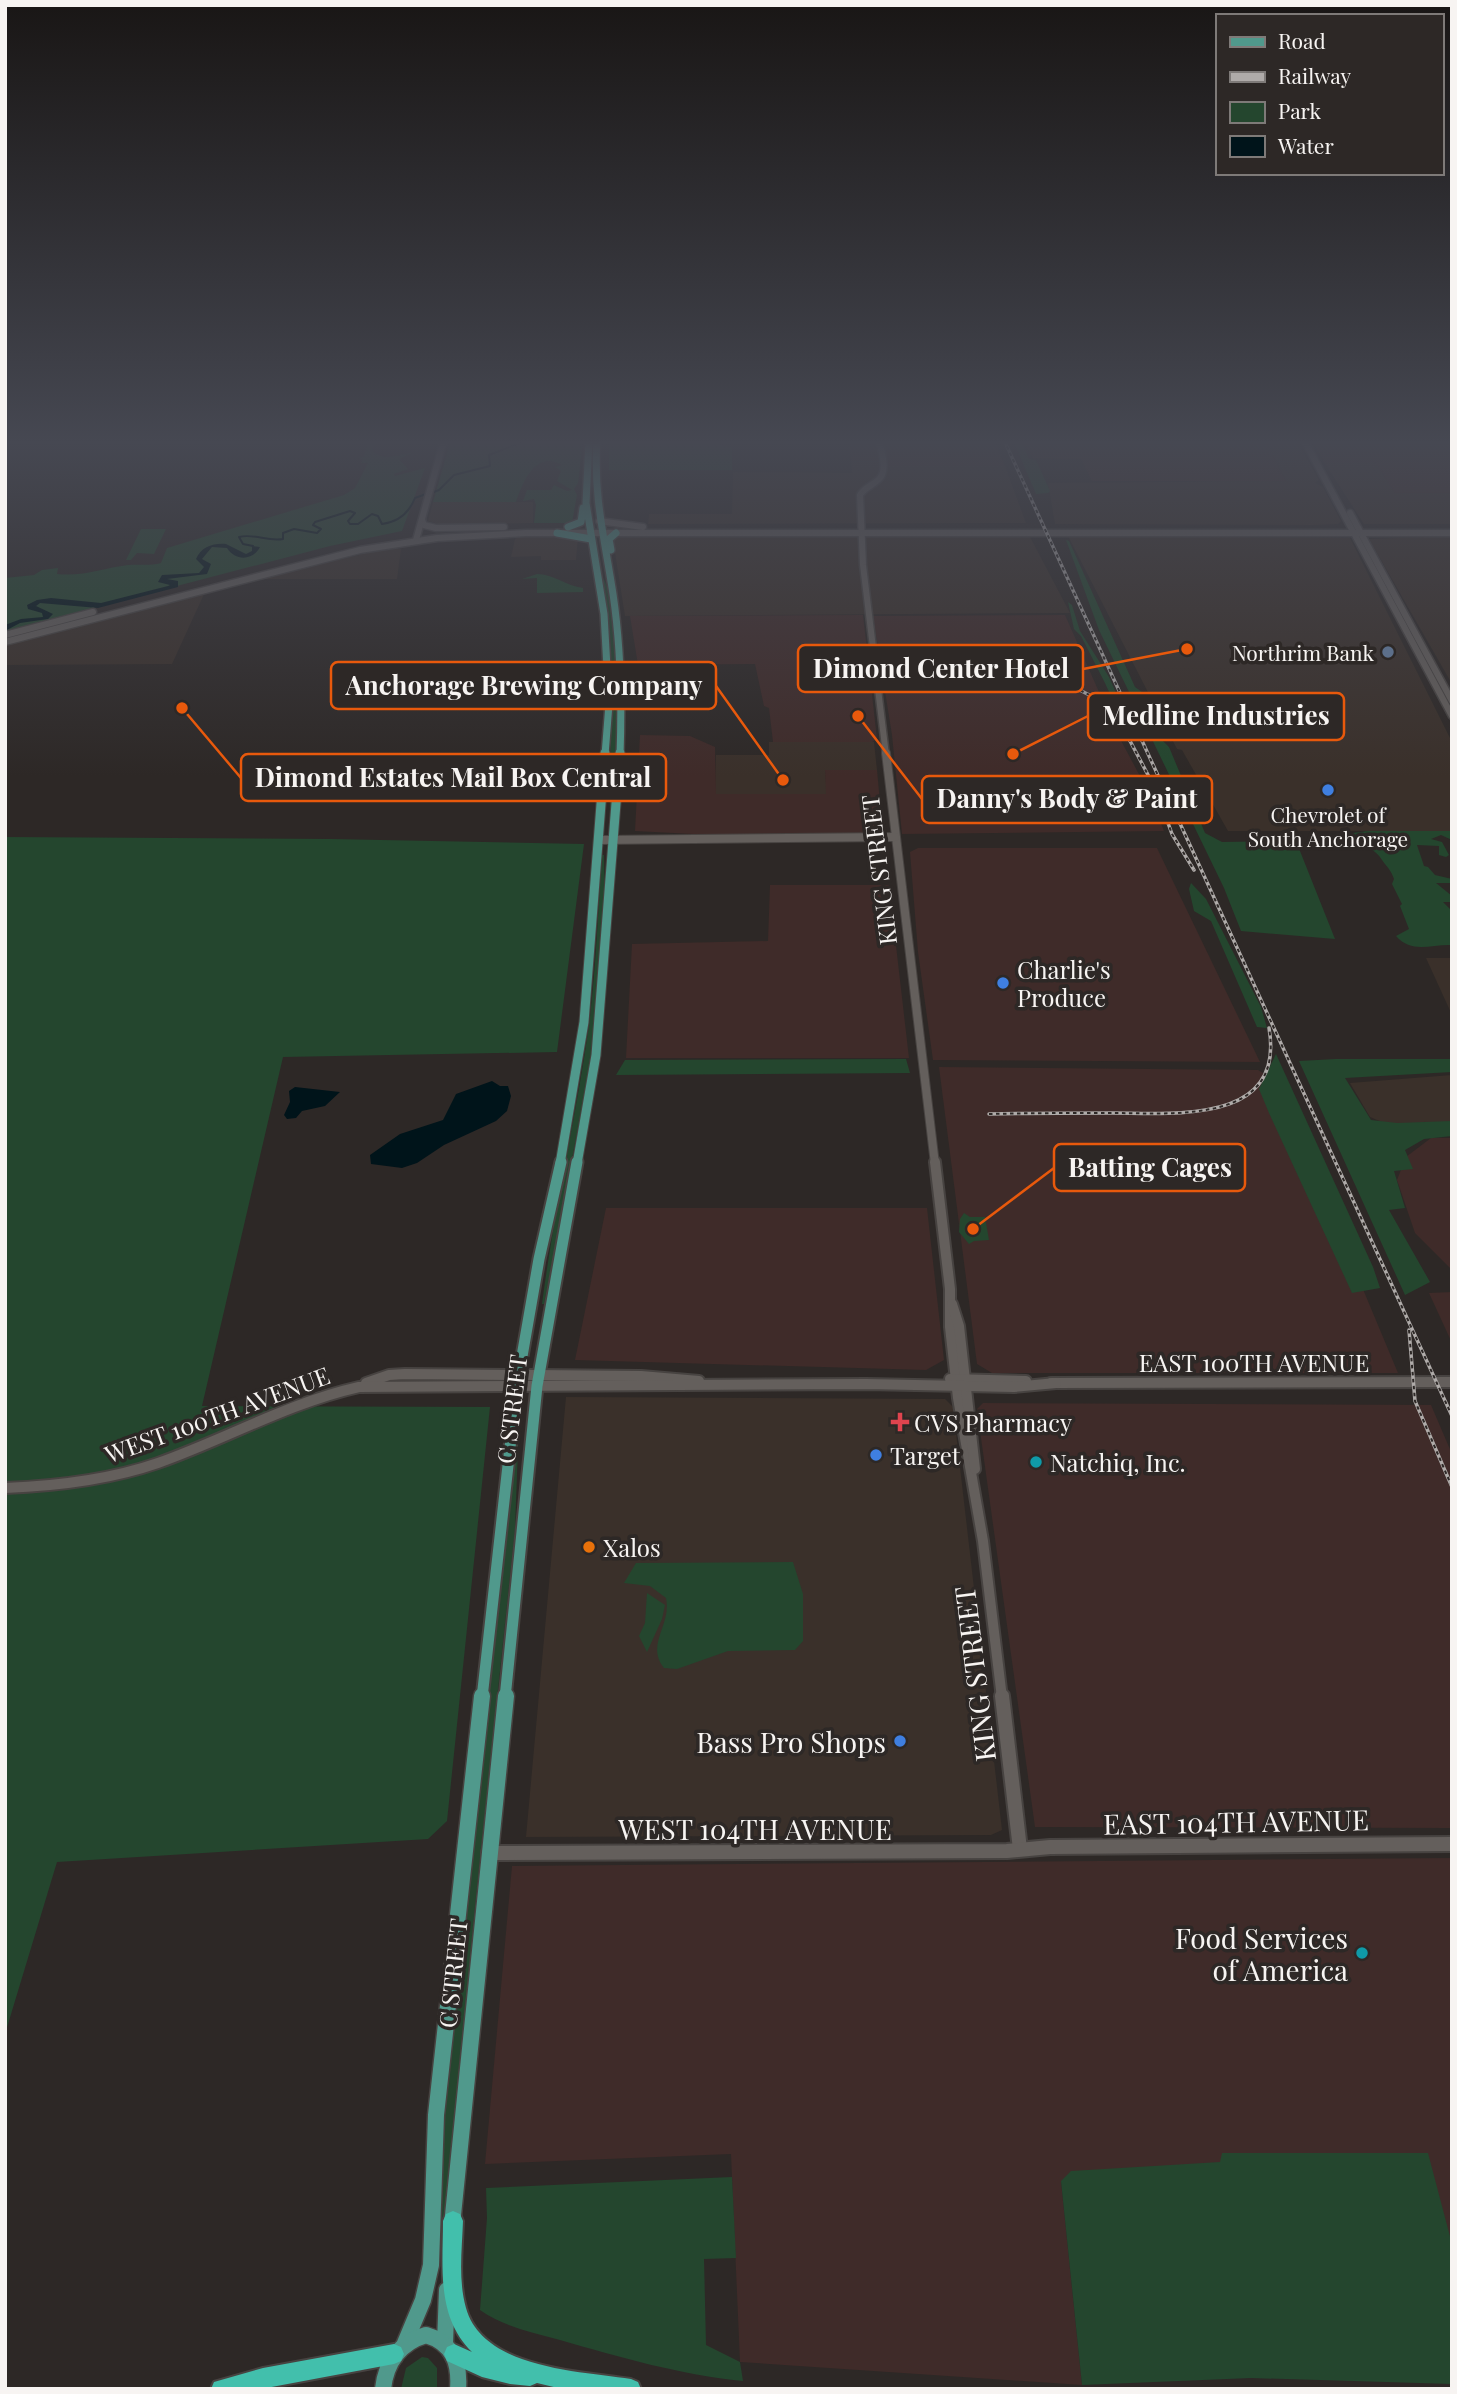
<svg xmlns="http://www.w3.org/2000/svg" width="1457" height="2394" font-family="'Playfair Display',serif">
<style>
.built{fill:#3a302a}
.industrial{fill:#3f2b29}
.green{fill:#24462e}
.water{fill:#00141a}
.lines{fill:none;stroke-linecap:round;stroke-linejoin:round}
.stream{stroke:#00141a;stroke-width:2}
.secondary-far3-casing{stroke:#474341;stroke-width:9}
.secondary-far2-casing{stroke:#474341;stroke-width:10}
.secondary-far1-casing{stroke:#474341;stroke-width:14}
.secondary-casing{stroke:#474341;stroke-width:18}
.primary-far3-casing{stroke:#474341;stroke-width:10}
.primary-far2-casing{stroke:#474341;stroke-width:11}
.primary-far1-casing{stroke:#474341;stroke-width:15}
.primary-casing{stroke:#474341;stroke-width:19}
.highway-casing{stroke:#474341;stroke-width:4}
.secondary-far3{stroke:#645f5c;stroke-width:6}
.secondary-far2{stroke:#645f5c;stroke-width:8}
.secondary-far1{stroke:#645f5c;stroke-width:10}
.secondary{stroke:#645f5c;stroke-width:14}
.primary-far3{stroke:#50998c;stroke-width:7}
.primary-far2{stroke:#50998c;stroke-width:9}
.primary-far1{stroke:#50998c;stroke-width:11}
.primary{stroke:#50998c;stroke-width:16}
.highway{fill:#42bfac;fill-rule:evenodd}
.rail-casing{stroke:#afaba9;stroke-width:3.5}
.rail{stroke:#2d2826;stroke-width:2;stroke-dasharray:3.5;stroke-linecap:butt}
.service-dot{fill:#5c6f8a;stroke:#2d2826;stroke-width:2.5}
.shop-dot{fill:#3f7fe0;stroke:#2d2826;stroke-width:2.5}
.health-dot{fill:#e0444e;stroke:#2d2826;stroke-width:2.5}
.culture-dot{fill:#0f9aa8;stroke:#2d2826;stroke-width:2.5}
.food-dot{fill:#e8710a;stroke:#2d2826;stroke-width:2.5}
.labels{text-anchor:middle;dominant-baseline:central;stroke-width:7;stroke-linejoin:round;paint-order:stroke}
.far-poi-label{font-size:21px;fill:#f7f4f2;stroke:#2d2826;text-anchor:end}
.street-label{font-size:24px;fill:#f7f4f2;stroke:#2d2826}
.poi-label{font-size:24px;fill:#f7f4f2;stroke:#2d2826;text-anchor:start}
.near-street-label{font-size:28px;fill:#f7f4f2;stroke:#2d2826}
.near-poi-label{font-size:28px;fill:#f7f4f2;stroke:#2d2826;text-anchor:end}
.leader{fill:none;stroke:#e8590c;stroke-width:2.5}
.callout-dot{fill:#e8590c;stroke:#2d2826;stroke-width:2.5}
.callout{fill:#2d2826;stroke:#e8590c;stroke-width:2.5}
.callout-label{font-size:26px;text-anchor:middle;font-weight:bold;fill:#f7f4f2}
</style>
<rect width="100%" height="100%" fill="#2d2826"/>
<g class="built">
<polygon points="1255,440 1296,440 1319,480 1315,483 1323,487 1341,521 1338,524 1312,525 1055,524 1048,483 1286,481 1267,444"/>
<polygon points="851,461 884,461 885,465 1005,466 1026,523 648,524 649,514 732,514 733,472 852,473"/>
<polygon points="1324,462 1375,462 1395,493 1452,493 1452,524 1364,524"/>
<polygon points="433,502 533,502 533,523 442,525 428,521"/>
<polygon points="1029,535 1070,613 625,616 613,540 617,536"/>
<polygon points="1068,536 1350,538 1452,742 1452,831 1228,831 1182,750 1177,749"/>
<polygon points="1452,536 1452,684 1369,539"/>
<polygon points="518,537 578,537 576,560 541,560 541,556 511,557 515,539"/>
<polygon points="388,548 401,549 397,579 257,579"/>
<polygon points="205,592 172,664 5,665 5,645"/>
<polygon points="769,742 874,742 877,770 825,770 827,794 715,794 716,755 769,755"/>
<polygon points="1426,958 1452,958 1452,1015"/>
<polygon points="1452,1075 1452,1125 1394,1127 1370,1117 1350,1083"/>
<polygon points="566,1397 945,1399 953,1407 1002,1830 991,1835 526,1837"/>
</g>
<g class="industrial">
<polygon points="994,440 1005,466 885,466 884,461 851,461 848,441"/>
<polygon points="1100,440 1101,443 1267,444 1286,481 1092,481 1081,459 1033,458 1023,440"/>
<polygon points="1452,440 1452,493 1395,493 1375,462 1324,462 1312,440"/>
<polygon points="863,615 877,739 872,742 773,742 769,708 764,706 755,664 638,665 630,616"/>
<polygon points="1065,615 1118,735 1149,793 1164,831 902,834 892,735 873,616"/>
<polygon points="640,735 690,736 715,747 716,794 826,794 825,770 877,770 883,834 712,835 635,831"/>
<polygon points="918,848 1157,848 1260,1062 933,1060 918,952 910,852"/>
<polygon points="770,885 889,885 909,1058 626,1058 632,944 768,941"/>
<polygon points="939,1067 1258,1070 1276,1081 1398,1373 992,1373 977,1364"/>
<polygon points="1431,1138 1452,1138 1452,1270 1415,1233 1397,1180 1406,1157"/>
<polygon points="606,1208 927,1208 944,1360 926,1370 575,1360"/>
<polygon points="1452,1292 1452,1343 1429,1293"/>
<polygon points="983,1403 1431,1405 1452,1454 1452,1828 1035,1827 977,1409"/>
<polygon points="1452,1858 1452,2283 1061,2181 1082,2385 740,2362 731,2154 485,2164 512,1866"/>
</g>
<g class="green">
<path d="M373,440H379L372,447L373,452C387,462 397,454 412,453L399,459L408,469L394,474L395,476L425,468L402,531L330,546L5,631V578L34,575L42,570L58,568L57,574C83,577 103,568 128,565C139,564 150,566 161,563L167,548L344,495L355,488L368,463H361L363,459L358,458L364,457L367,444Z"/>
<path d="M451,440H583L578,483L574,489L577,495L572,523H534L536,505L534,499L523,501L527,490H551L554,485L567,491L572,490L557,481L561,471L555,467L562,465C535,449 522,484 516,502H433Z"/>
<polygon points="719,440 720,445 732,447 732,470 609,470 609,440"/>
<polygon points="1021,440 1029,459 1036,460 1050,491 1048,493 1036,494 1013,440"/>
<polygon points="141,529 166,529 154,554 137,553 131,560 126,560"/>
<polygon points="1066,540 1069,541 1135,687 1142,692 1162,740 1169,747 1205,833 1222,842 1296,841 1335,939 1241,931 1224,888 1099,630"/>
<path d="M537,574C554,574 566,586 583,588V592L537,593V578L522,579Z"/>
<path d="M602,576C625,614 618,730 615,776C614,789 615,807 610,818C608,736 619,658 602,576Z"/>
<polygon points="1068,602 1072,605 1080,631 1109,677 1135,736 1129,736 1105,683 1081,636 1074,629"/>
<path d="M1368,831H1452V840L1441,835L1431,839L1442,842L1449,855L1446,857L1439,855V846L1417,845L1424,866L1428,867L1435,875L1452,879V883H1436L1452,896V902H1443L1452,911V945C1431,944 1412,954 1396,936L1409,929L1400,906L1402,904L1392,884L1394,879C1391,870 1387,867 1382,860C1367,837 1349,853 1326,845L1322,837Z"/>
<polygon points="5,837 330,839 584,844 557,1052 283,1057 202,1406 490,1407 447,1821 428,1839 57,1862 5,2034"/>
<path d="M602,855H604L605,906L590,1066L544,1304H542C554,1210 576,1118 589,1025C596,968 598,911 602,855Z"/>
<polygon points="1191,883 1206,899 1261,1007 1267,1028 1257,1027 1211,921 1194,911 1189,889"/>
<polygon points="1276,1054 1373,1267 1380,1288 1352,1293 1269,1113 1259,1089"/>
<polygon points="906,1059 910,1073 616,1075 625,1060"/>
<polygon points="1336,1059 1452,1059 1452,1072 1345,1078 1371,1120 1397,1123 1452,1121 1452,1136 1424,1139 1405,1150 1413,1169 1394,1171 1405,1208 1389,1210 1430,1282 1405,1295 1299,1061"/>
<polygon points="964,1213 970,1217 985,1217 989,1240 974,1241 969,1244 959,1232 960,1219"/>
<polygon points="517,1421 519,1421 515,1529 475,1907 444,2242 440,2242 444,2095"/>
<path d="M793,1562L803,1594V1641L795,1650L728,1651L677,1669L664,1668C645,1644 672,1625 666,1598L650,1586L624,1583L636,1563Z"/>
<polygon points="647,1593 665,1605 662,1619 647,1652 639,1636 645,1623"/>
<polygon points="1222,2153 1428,2153 1452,2244 1452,2384 1251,2378 1082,2385 1061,2181 1071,2171 1220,2162"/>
<path d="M732,2177L736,2258L704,2259L706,2345L740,2362L743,2381C681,2375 619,2357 560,2340C532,2332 504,2327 480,2310L487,2218L486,2188Z"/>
<polygon points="422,2357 428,2358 437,2368 437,2389 401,2389 406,2368"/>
</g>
<g class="water">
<path d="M226,544L246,554L252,551V546L260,547C253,561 235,561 227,548L212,547L202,559L211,564L207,574L167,579L178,581V587L98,608L40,603L36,606L53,614L48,619L20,623L5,631V625L21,619L43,617L42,613L28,609L27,605L37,600L51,598L101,603L168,586L170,585L158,582L162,575L199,573L204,567L196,559C201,547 213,543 226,544Z"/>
<polygon points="492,1081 500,1086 508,1086 511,1096 507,1111 496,1121 444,1145 417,1163 402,1168 371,1164 370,1155 400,1134 443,1120 456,1094"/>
<polygon points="295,1087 340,1092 325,1106 302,1111 296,1118 287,1119 284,1115 290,1102 289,1091"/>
</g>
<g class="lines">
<g class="stream">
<polyline points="431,493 439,490 454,475 490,466 489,455 528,440"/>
<path d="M253,546L243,544L239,537C254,533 268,542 283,539V533L294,529L317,533L321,529L313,525L315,522L350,511L355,513L348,521L350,524H358L372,514L378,516L382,524C398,522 409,513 415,498L426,494"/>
</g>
<defs>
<g id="secondary-far3">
<path d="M879,440C881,452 889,471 878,480C872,486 865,487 860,495L863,565L886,755"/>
<polyline points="1304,440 1452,716"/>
<polyline points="1350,513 1452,701"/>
<polyline points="422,520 424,525 436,528 504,527"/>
<polyline points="599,521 643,527"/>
<polyline points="416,540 444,440"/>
<polyline points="5,635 93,612"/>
<polyline points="5,642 360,550 437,538 526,533 1452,533"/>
</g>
<g id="secondary-far2">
<polyline points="886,753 935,1164"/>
<polyline points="600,840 895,837"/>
</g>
<g id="secondary-far1">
<polyline points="935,1162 950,1289 950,1327 958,1398 983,1541 1002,1698"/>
<polyline points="952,1304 959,1326 975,1469"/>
<polyline points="950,1379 1026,1381"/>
<polyline points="366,1383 389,1375 405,1374 641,1376 699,1381"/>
<polyline points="1051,1383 1452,1382"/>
<path d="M5,1488C57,1486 109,1480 158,1463C226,1439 288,1403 359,1387L866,1384L1014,1387L1056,1383"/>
</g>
<g id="secondary">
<polyline points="1002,1696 1020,1849"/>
<polyline points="489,1853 1007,1851 1050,1847 1452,1844"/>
</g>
<g id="primary-far3">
<polyline points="589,440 586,503 604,614 609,704 605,755"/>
<path d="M597,440C593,495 605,541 613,594C621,648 622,701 620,755"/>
<polyline points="568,527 581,522 583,508"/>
<polyline points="557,533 591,539"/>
<polyline points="611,550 609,539 616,533"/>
</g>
<g id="primary-far2">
<polyline points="560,1164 584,1022 605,753"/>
<polyline points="577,1164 596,1055 620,753"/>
</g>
<g id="primary-far1">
<polyline points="482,1698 517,1385 539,1259 561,1162"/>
<polyline points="505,1698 537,1386 577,1162"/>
</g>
<g id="primary">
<polyline points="452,2225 506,1696"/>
<polyline points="405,2343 423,2300 431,2265 436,2115 482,1696"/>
<polyline points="445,2343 447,2290"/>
<path d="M383,2389C386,2362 399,2343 426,2335C453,2343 460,2363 458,2389"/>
</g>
<g id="highway">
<path d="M453,2211L460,2214L463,2221C462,2249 458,2280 466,2308C483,2369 580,2371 631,2379L638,2382L641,2389H562L537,2383L530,2386L510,2384L482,2377L447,2361L444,2354L447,2347L454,2344L472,2352C436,2317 443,2267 443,2221L446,2214Z"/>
<polygon points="394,2344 401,2347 404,2354 401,2361 394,2364 261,2389 211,2389 214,2382 263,2368"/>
</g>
</defs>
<use href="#secondary-far3" class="secondary-far3-casing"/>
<use href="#secondary-far2" class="secondary-far2-casing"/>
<use href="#secondary-far1" class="secondary-far1-casing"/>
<use href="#secondary" class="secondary-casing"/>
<use href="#primary-far3" class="primary-far3-casing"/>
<use href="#primary-far2" class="primary-far2-casing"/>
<use href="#primary-far1" class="primary-far1-casing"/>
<use href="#primary" class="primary-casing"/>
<use href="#highway" class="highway-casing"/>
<use href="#secondary-far3" class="secondary-far3"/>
<use href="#secondary-far2" class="secondary-far2"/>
<use href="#secondary-far1" class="secondary-far1"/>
<use href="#secondary" class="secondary"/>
<use href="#primary-far3" class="primary-far3"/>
<use href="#primary-far2" class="primary-far2"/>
<use href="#primary-far1" class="primary-far1"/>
<use href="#primary" class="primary"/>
<use href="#highway" class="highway"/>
<defs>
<g id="rail">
<polyline points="1004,440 1452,1416"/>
<polyline points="908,673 1030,675 1070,685 1099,700 1120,722 1156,790 1172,834 1194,870"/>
<path d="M989,1114C1030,1113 1071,1113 1112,1113C1174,1113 1286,1125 1269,1028"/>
<polyline points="1409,1330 1415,1401 1452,1487"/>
</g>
</defs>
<use href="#rail" class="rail-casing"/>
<use href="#rail" class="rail"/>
</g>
<linearGradient id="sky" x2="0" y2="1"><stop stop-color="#191615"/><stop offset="0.57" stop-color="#464852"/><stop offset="1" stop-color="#464852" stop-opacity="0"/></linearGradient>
<rect width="1457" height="776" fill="url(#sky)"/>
<circle class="service-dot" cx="1388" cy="652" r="7"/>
<g class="shop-dot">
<circle cx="1328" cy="790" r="7"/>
<circle cx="1003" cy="983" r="7"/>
<circle cx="876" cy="1455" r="7"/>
<circle cx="900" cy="1741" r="7"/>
</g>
<path class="health-dot" d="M896.5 1411.5h7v7h7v7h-7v7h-7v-7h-7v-7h7z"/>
<g class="culture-dot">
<circle cx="1036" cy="1462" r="7"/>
<circle cx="1362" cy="1953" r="7"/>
</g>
<circle class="food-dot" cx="589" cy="1547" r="7"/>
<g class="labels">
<g class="far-poi-label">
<text x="1374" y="652">Northrim Bank</text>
<text x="1328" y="814" text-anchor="middle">Chevrolet of<tspan x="1328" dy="24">South Anchorage</tspan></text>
</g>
<g class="street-label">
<text transform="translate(878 870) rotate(-97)">KING STREET</text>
<text x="1254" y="1362">EAST 100TH AVENUE</text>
<text transform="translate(511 1409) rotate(-83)">C STREET</text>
<text transform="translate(217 1414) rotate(-20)">WEST 100TH AVENUE</text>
<text transform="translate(452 1973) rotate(-84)">C STREET</text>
</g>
<g class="poi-label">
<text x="1017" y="969">Charlie's<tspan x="1017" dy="28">Produce</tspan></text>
<text x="914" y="1422">CVS Pharmacy</text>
<text x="890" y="1455">Target</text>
<text x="1050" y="1462">Natchiq, Inc.</text>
<text x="603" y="1547">Xalos</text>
</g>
<g class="near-street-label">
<text transform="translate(974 1674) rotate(-97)">KING STREET</text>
<text transform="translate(1236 1821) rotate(-1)">EAST 104TH AVENUE</text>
<text x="755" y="1828">WEST 104TH AVENUE</text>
</g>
<g class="near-poi-label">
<text x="886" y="1741">Bass Pro Shops</text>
<text x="1348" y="1937">Food Services<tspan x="1348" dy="32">of America</tspan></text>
</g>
</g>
<path class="leader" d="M1187 649L1083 669M783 780L716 686M1013 754L1088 716M182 708L241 778M858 716L922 799M973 1229L1054 1168"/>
<g class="callout-dot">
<circle cx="1187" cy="649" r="7"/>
<circle cx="783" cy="780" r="7"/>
<circle cx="1013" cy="754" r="7"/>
<circle cx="182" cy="708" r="7"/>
<circle cx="858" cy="716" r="7"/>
<circle cx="973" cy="1229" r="7"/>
</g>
<g class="callout">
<rect x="798" y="645" width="285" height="47" rx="7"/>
<rect x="331" y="662" width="385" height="47" rx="7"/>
<rect x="1088" y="693" width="256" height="47" rx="7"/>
<rect x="241" y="754" width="425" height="47" rx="7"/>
<rect x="922" y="776" width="290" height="47" rx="7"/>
<rect x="1054" y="1144" width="191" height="47" rx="7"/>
</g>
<g class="callout-label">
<text x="941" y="678">Dimond Center Hotel</text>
<text x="524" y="695">Anchorage Brewing Company</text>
<text x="1216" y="725">Medline Industries</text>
<text x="453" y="787">Dimond Estates Mail Box Central</text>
<text x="1067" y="808">Danny's Body &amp; Paint</text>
<text x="1150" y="1177">Batting Cages</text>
</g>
<rect width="1457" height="2394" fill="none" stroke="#f7f4f2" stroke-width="14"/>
<rect x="1216" y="14" width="228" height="161" fill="#2d2826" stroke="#7e7a78" stroke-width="2"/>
<rect x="1230" y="37" width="35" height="10" fill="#50998c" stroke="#7e7a78" stroke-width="2"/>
<text x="1278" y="49" font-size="21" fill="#f7f4f2">Road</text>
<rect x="1230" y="72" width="35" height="10" fill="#afaba9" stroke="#7e7a78" stroke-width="2"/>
<text x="1278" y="84" font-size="21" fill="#f7f4f2">Railway</text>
<rect x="1230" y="102" width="35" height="21" fill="#24462e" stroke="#7e7a78" stroke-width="2"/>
<text x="1278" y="119" font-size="21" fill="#f7f4f2">Park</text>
<rect x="1230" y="136" width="35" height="21" fill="#00141a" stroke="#7e7a78" stroke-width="2"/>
<text x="1278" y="154" font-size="21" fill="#f7f4f2">Water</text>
</svg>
